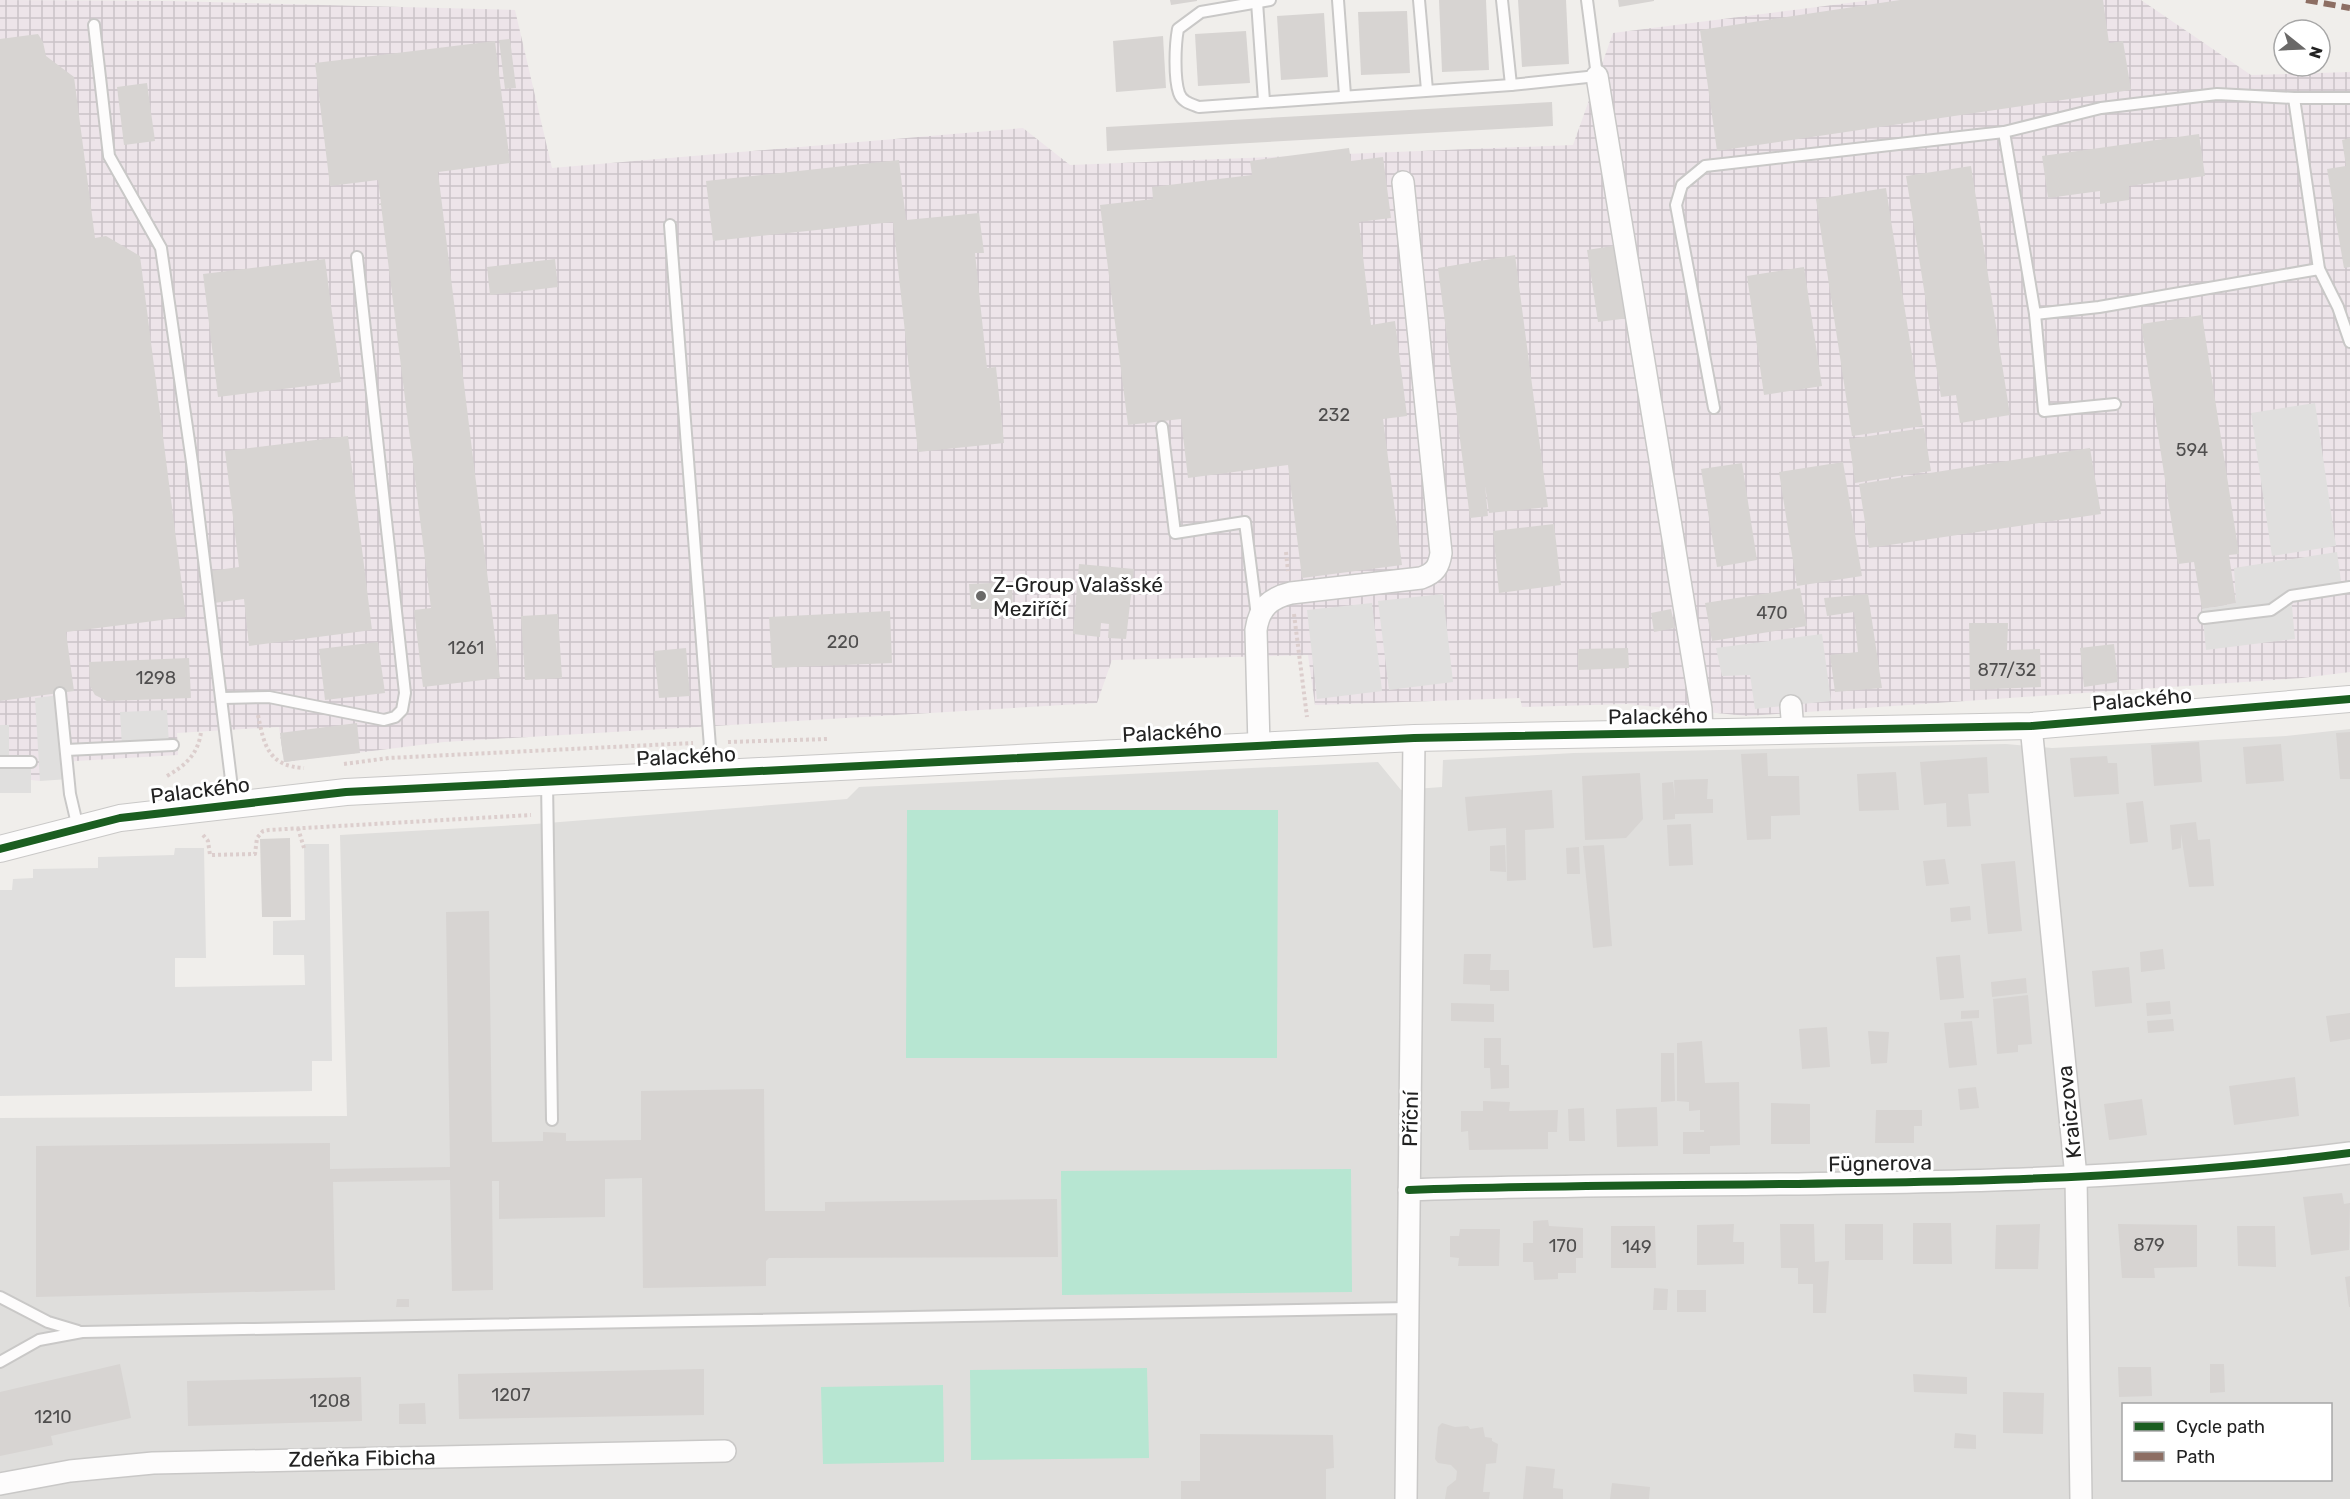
<svg xmlns="http://www.w3.org/2000/svg" width="2350" height="1499" font-family="Rubik,sans-serif">
<style>
.residential{fill:#dfdedc;fill-rule:evenodd}
.industrial{fill:url(#industrial-grid)}
.pitch{fill:#b7e6d2}
.parking{fill:#e0dfde}
.building{fill:#d7d4d2}
.lines{fill:none;stroke-linecap:round;stroke-linejoin:round}
.service-casing{stroke:#c9c8c7;stroke-width:14}
.minor-casing{stroke:#c9c8c7;stroke-width:24}
.tertiary-casing{stroke:#c9c8c7;stroke-width:28}
.path{stroke:#dccecd;stroke-width:4;stroke-dasharray:3 3;stroke-linecap:butt}
.service{stroke:#fdfcfc;stroke-width:10}
.minor{stroke:#fdfcfc;stroke-width:21}
.tertiary{stroke:#fdfcfc;stroke-width:26}
.quiet{stroke:#8d6e63;stroke-width:6;stroke-dasharray:12 6;stroke-linecap:butt}
.cycleway-casing{stroke:#fff;stroke-width:11}
.cycleway{stroke:#1b5e20;stroke-width:8}
.poi-dot{fill:#6a6968;stroke:#fff;stroke-width:2}
.labels{text-anchor:middle;dominant-baseline:central;stroke-width:6;stroke-linejoin:round;paint-order:stroke}
.number-label{font-size:18px;fill:#4f4e4e}
.poi-label{font-size:21px;fill:#222;stroke:#fff;text-anchor:start}
.street-label{font-size:21px;fill:#222;stroke:#fff}
</style>
<defs>
<pattern id="industrial-grid" width="8" height="8" patternUnits="userSpaceOnUse" patternTransform="scale(1.5)"><rect width="8" height="8" fill="#ede4e9"/><path d="M0 4h8M4 0v8" fill="none" stroke="#cbc3c8"/></pattern>
</defs>
<rect width="100%" height="100%" fill="#f0eeeb"/>
<path class="residential" d="M2350,729V1499H0V1118L347,1116L340,835L535,824L847,799L859,787L1378,762L1401,790L1442,787L1443,760L1574,753L2006,744L2052,748L2286,736ZM2124,1404H2330V1480H2124Z"/>
<polygon class="industrial" points="0,0 169,1 515,10 552,168 1023,128 1070,165 1573,145 1613,33 1872,0 2141,0 2251,75 2350,72 2350,672 2302,678 1747,716 1627,704 1522,707 1520,698 1315,705 1308,655 1112,660 1097,703 444,742 284,762 279,727 177,733 178,755 59,762 40,781 31,780 31,793 0,793"/>
<g class="pitch">
<polygon points="907,810 1278,810 1277,1058 906,1058"/>
<polygon points="1351,1169 1352,1292 1062,1295 1061,1171"/>
<polygon points="1147,1368 1149,1458 971,1460 970,1370"/>
<polygon points="943,1385 944,1462 823,1464 821,1387"/>
</g>
<g class="parking">
<polygon points="2315,403 2336,546 2272,556 2251,413"/>
<polygon points="2337,552 2342,588 2291,596 2295,639 2206,650 2202,609 2236,603 2234,568"/>
<polygon points="1443,594 1453,682 1389,690 1378,601"/>
<polygon points="1372,603 1382,691 1317,699 1307,610"/>
<polygon points="1822,634 1831,701 1755,709 1750,675 1722,676 1716,648"/>
<polygon points="60,695 69,779 40,781 35,698"/>
<polygon points="167,710 169,745 122,747 120,712"/>
<polygon points="0,725 9,725 9,762 31,762 31,793 0,793"/>
<polygon points="304,844 329,844 332,1061 312,1061 312,1091 0,1096 0,890 12,890 13,879 33,878 33,869 98,868 98,857 174,855 175,848 204,848 206,958 175,958 175,987 305,985 304,955 273,955 273,921 305,920"/>
</g>
<g class="building">
<polygon points="1170,0 1197,0 1197,1 1171,5"/>
<polygon points="1439,0 1486,0 1489,70 1442,72"/>
<polygon points="1518,0 1566,0 1569,64 1522,67"/>
<polygon points="1618,0 1654,0 1654,1 1619,7"/>
<polygon points="1900,0 2103,0 2109,43 2123,41 2131,90 1717,151 1700,30"/>
<polygon points="1407,11 1410,73 1361,75 1358,12"/>
<polygon points="1324,13 1328,77 1281,80 1277,16"/>
<polygon points="1246,31 1250,83 1198,86 1195,34"/>
<polygon points="38,34 43,42 46,56 74,77 95,238 106,236 140,256 186,617 66,632 74,691 0,701 0,39"/>
<polygon points="1163,36 1166,88 1116,92 1113,41"/>
<polygon points="510,39 516,88 505,89 499,40"/>
<polygon points="495,41 510,163 438,172 500,678 423,687 414,610 431,608 381,205 376,205 381,203 378,180 330,186 315,63"/>
<polygon points="147,83 155,141 124,145 117,87"/>
<polygon points="1552,102 1553,126 1107,151 1106,127"/>
<polygon points="2199,134 2205,176 2129,186 2129,200 2100,204 2100,191 2048,198 2042,156"/>
<polygon points="2350,138 2350,267 2344,268 2327,169 2346,166 2342,140"/>
<polygon points="1349,148 1351,161 1383,157 1391,218 1359,222 1371,325 1395,321 1407,416 1383,419 1402,565 1302,578 1288,465 1188,478 1181,419 1128,425 1100,205 1153,199 1152,187 1252,175 1250,161"/>
<polygon points="899,160 906,220 979,213 984,253 975,253 987,368 996,367 1004,443 918,452 893,222 713,241 706,181"/>
<polygon points="1971,166 2010,415 1960,423 1956,395 1941,397 1906,176"/>
<polygon points="1886,188 1923,426 1852,436 1816,199"/>
<polygon points="1619,245 1629,318 1598,322 1587,250"/>
<polygon points="1515,255 1548,507 1489,513 1485,485 1488,516 1470,518 1438,268"/>
<polygon points="325,259 341,382 218,397 203,274"/>
<polygon points="555,259 558,287 490,295 487,267"/>
<polygon points="1804,267 1822,386 1764,395 1747,276"/>
<polygon points="2202,315 2239,554 2229,555 2236,603 2202,609 2194,562 2178,564 2141,324"/>
<polygon points="1924,428 1931,471 1855,483 1849,439"/>
<polygon points="348,436 372,630 249,646 244,599 214,603 210,571 239,567 225,451"/>
<polygon points="2090,448 2101,514 1869,548 1859,484"/>
<polygon points="1843,462 1862,576 1797,586 1779,472"/>
<polygon points="1742,463 1757,560 1717,567 1701,469"/>
<polygon points="1554,524 1561,585 1499,593 1493,531"/>
<polygon points="1079,564 1134,569 1126,639 1108,638 1109,624 1101,623 1100,637 1073,634"/>
<polygon points="1012,582 1013,609 971,609 969,584"/>
<polygon points="1800,588 1807,626 1712,641 1705,603"/>
<polygon points="1868,594 1882,688 1835,692 1830,655 1858,652 1854,612 1827,616 1824,598"/>
<polygon points="1671,609 1675,628 1654,632 1651,613"/>
<polygon points="890,611 892,663 772,668 769,617"/>
<polygon points="558,614 562,678 525,680 521,616"/>
<polygon points="1969,623 2008,623 2007,650 2040,649 2041,687 1970,690"/>
<polygon points="378,642 385,693 325,700 319,649"/>
<polygon points="2114,644 2118,682 2084,687 2080,648"/>
<polygon points="686,648 690,696 659,698 654,651"/>
<polygon points="1628,648 1629,668 1578,670 1578,649"/>
<polygon points="189,658 191,698 107,701 95,695 90,686 89,662"/>
<polygon points="357,723 360,753 284,762 280,733"/>
<polygon points="2350,732 2350,779 2340,779 2336,733"/>
<polygon points="2199,742 2202,782 2154,786 2151,745"/>
<polygon points="2281,744 2284,781 2246,784 2243,747"/>
<polygon points="1767,753 1768,776 1799,776 1800,815 1771,816 1771,839 1747,840 1741,754"/>
<polygon points="2107,756 2108,763 2117,763 2119,794 2074,797 2070,758"/>
<polygon points="1987,757 1989,793 1968,794 1971,826 1947,827 1946,803 1924,805 1920,762"/>
<polygon points="1896,772 1899,810 1859,811 1857,774"/>
<polygon points="1640,773 1643,819 1626,838 1585,840 1582,776"/>
<polygon points="1708,779 1707,799 1713,799 1713,813 1675,814 1675,819 1663,820 1662,783 1673,782 1675,801 1674,780"/>
<polygon points="1552,790 1554,828 1525,830 1526,880 1507,881 1506,828 1468,831 1465,797"/>
<polygon points="2143,801 2148,842 2130,844 2126,803"/>
<polygon points="2196,822 2198,840 2210,839 2214,886 2189,887 2181,834 2181,848 2172,850 2170,825"/>
<polygon points="1691,824 1693,865 1669,866 1667,825"/>
<polygon points="290,838 291,917 262,917 260,839"/>
<polygon points="1505,845 1506,872 1490,871 1490,846"/>
<polygon points="1604,845 1612,946 1593,948 1583,846"/>
<polygon points="1579,847 1580,874 1567,874 1566,848"/>
<polygon points="1945,859 1949,884 1926,886 1923,861"/>
<polygon points="2015,861 2022,931 1988,934 1981,864"/>
<polygon points="1970,906 1971,920 1951,922 1950,908"/>
<polygon points="489,911 492,1142 543,1141 543,1132 566,1133 566,1141 641,1140 641,1091 764,1089 765,1211 825,1211 825,1202 1057,1199 1058,1257 769,1258 766,1261 766,1286 643,1288 642,1178 605,1179 605,1217 499,1219 499,1181 492,1181 493,1290 452,1291 450,1180 333,1182 335,1290 36,1297 36,1146 330,1143 330,1169 450,1167 446,912"/>
<polygon points="2163,949 2165,969 2141,972 2140,952"/>
<polygon points="1464,954 1491,954 1490,970 1509,970 1509,991 1490,991 1490,985 1463,984"/>
<polygon points="1960,955 1964,998 1940,1000 1936,957"/>
<polygon points="2129,967 2132,1003 2095,1007 2092,971"/>
<polygon points="2026,978 2027,993 1992,997 1991,982"/>
<polygon points="2028,995 2032,1044 2018,1045 2018,1052 1997,1054 1993,999"/>
<polygon points="2170,1001 2171,1014 2147,1016 2146,1003"/>
<polygon points="1451,1003 1494,1004 1494,1022 1451,1021"/>
<polygon points="1979,1010 1979,1018 1961,1019 1961,1011"/>
<polygon points="2350,1013 2350,1039 2330,1042 2326,1016"/>
<polygon points="2173,1019 2174,1031 2148,1033 2147,1021"/>
<polygon points="1972,1021 1977,1065 1949,1068 1944,1023"/>
<polygon points="1827,1027 1830,1067 1802,1069 1799,1029"/>
<polygon points="1868,1031 1889,1032 1887,1063 1871,1064"/>
<polygon points="1484,1038 1501,1038 1501,1065 1509,1065 1509,1088 1491,1089 1490,1068 1484,1068"/>
<polygon points="1702,1041 1705,1083 1739,1082 1740,1145 1710,1146 1710,1154 1683,1154 1683,1132 1704,1132 1704,1130 1700,1130 1700,1110 1689,1111 1689,1102 1677,1101 1677,1043"/>
<polygon points="1661,1053 1674,1053 1675,1101 1661,1102"/>
<polygon points="2295,1077 2299,1116 2234,1125 2229,1086"/>
<polygon points="1976,1087 1979,1108 1960,1110 1958,1089"/>
<polygon points="2142,1099 2147,1135 2109,1140 2104,1104"/>
<polygon points="1483,1101 1510,1102 1509,1111 1558,1110 1557,1132 1548,1132 1548,1149 1469,1150 1468,1131 1461,1132 1461,1111 1483,1111"/>
<polygon points="1771,1103 1810,1104 1810,1144 1771,1144"/>
<polygon points="1657,1107 1658,1146 1617,1147 1616,1109"/>
<polygon points="1584,1108 1585,1141 1569,1141 1568,1109"/>
<polygon points="1876,1110 1922,1110 1922,1126 1914,1126 1914,1143 1875,1143"/>
<polygon points="2342,1193 2344,1204 2350,1203 2349,1250 2311,1255 2303,1197"/>
<polygon points="1548,1220 1549,1226 1583,1228 1583,1258 1576,1258 1576,1273 1558,1273 1558,1279 1534,1280 1533,1262 1523,1262 1523,1243 1533,1243 1533,1221"/>
<polygon points="1913,1223 1951,1223 1952,1264 1913,1264"/>
<polygon points="1734,1224 1733,1242 1744,1242 1744,1264 1697,1265 1697,1225"/>
<polygon points="1780,1224 1814,1224 1815,1262 1829,1261 1826,1313 1813,1313 1813,1284 1798,1284 1798,1268 1781,1268"/>
<rect x="1845" y="1224" width="38" height="36"/>
<polygon points="2040,1224 2038,1269 1995,1269 1996,1225"/>
<polygon points="2118,1224 2197,1225 2197,1267 2154,1268 2155,1278 2122,1278"/>
<polygon points="1611,1226 1655,1226 1656,1268 1611,1268"/>
<polygon points="2237,1226 2275,1226 2276,1267 2238,1266"/>
<polygon points="1460,1229 1500,1229 1499,1266 1458,1266 1459,1258 1450,1257 1450,1236 1459,1236"/>
<polygon points="2350,1276 2350,1307 2349,1307 2345,1277"/>
<polygon points="1654,1288 1668,1289 1667,1310 1653,1310"/>
<rect x="1677" y="1290" width="29" height="22"/>
<polygon points="397,1299 409,1299 409,1307 396,1307"/>
<polygon points="120,1364 131,1418 51,1436 53,1445 0,1456 0,1392"/>
<polygon points="2210,1364 2224,1364 2225,1392 2210,1393"/>
<polygon points="2118,1367 2151,1367 2152,1396 2119,1397"/>
<polygon points="704,1369 704,1415 459,1419 458,1374"/>
<polygon points="1913,1374 1967,1377 1967,1394 1914,1392"/>
<polygon points="361,1377 362,1421 188,1426 187,1381"/>
<polygon points="2003,1392 2044,1393 2043,1434 2003,1433"/>
<polygon points="425,1403 426,1424 399,1424 399,1404"/>
<polygon points="1442,1423 1455,1427 1468,1426 1470,1429 1483,1427 1485,1437 1492,1438 1492,1441 1498,1444 1496,1463 1486,1464 1483,1492 1490,1492 1489,1499 1445,1499 1447,1487 1456,1480 1457,1471 1451,1465 1438,1463 1435,1459 1438,1427"/>
<polygon points="1955,1433 1976,1435 1976,1449 1954,1448"/>
<polygon points="1200,1434 1333,1435 1334,1468 1326,1469 1326,1499 1181,1499 1181,1481 1200,1481"/>
<polygon points="1526,1466 1555,1469 1553,1488 1563,1489 1563,1499 1523,1499"/>
<polygon points="1612,1483 1650,1487 1649,1499 1610,1499"/>
</g>
<g class="lines">
<defs>
<g id="service">
<path d="M1270,0L1201,12L1178,29C1175,45 1174,78 1179,93C1182,102 1191,104 1199,107L1511,85L1597,76L1587,0"/>
<polyline points="1338,0 1345,95"/>
<polyline points="1419,0 1427,90"/>
<polyline points="1502,0 1511,85"/>
<polyline points="1257,2 1264,101"/>
<polyline points="94,25 109,156 161,248 192,462 234,804"/>
<polyline points="2294,98 2350,98"/>
<polyline points="670,225 712,773"/>
<polyline points="2035,314 2099,307 2319,269"/>
<polyline points="2115,404 2044,411 2035,314 2004,132 2101,108 2217,94 2294,98 2319,269 2338,307 2350,342"/>
<polyline points="1714,408 1676,205 1682,185 1705,166 2004,132"/>
<polyline points="1162,427 1175,533 1245,522 1257,616"/>
<polyline points="2204,618 2271,610 2291,596 2350,587"/>
<polyline points="60,693 70,794 78,828"/>
<polyline points="223,698 269,697 384,720 395,717 402,710 405,693 357,257"/>
<polyline points="66,750 173,745"/>
<polyline points="0,762 31,762"/>
<polyline points="547,781 552,1120"/>
<polyline points="0,1297 48,1322 78,1331"/>
<polyline points="0,1362 39,1340 82,1332 1408,1308"/>
</g>
<g id="minor">
<polyline points="1597,76 1701,709 1702,733"/>
<polyline points="1791,706 1793,731"/>
<polyline points="2031,726 2076,1177 2081,1499"/>
<path d="M1259,746L1256,630C1259,608 1270,598 1291,593L1421,578C1435,573 1439,567 1441,553L1403,182"/>
<path d="M1409,1190C1723,1179 2038,1194 2350,1153"/>
<polyline points="0,1484 70,1471 153,1463 725,1451"/>
<polyline points="1406,1499 1414,738"/>
</g>
<polyline id="tertiary" points="0,849 120,818 346,792 1414,738 2031,726 2350,699"/>
</defs>
<use href="#service" class="service-casing"/>
<use href="#minor" class="minor-casing"/>
<use href="#tertiary" class="tertiary-casing"/>
<g class="path">
<polyline points="1286,552 1288,571"/>
<polyline points="1294,614 1307,717"/>
<path d="M258,715C264,745 268,766 304,768"/>
<polyline points="728,742 828,739"/>
<polyline points="344,764 389,758 693,743"/>
<path d="M167,776C186,765 198,754 201,732"/>
<polyline points="298,828 304,848"/>
<polyline points="203,835 208,841 210,855 255,854 257,838 263,831 269,830 531,815"/>
</g>
<use href="#service" class="service"/>
<use href="#minor" class="minor"/>
<use href="#tertiary" class="tertiary"/>
<polyline class="quiet" points="2306,0 2350,8"/>
<defs>
<g id="cycleway">
<polyline points="0,849 120,818 346,792 1414,738 2031,726 2350,699"/>
<path d="M1409,1190C1723,1179 2038,1194 2350,1153"/>
</g>
</defs>
<use href="#cycleway" class="cycleway-casing"/>
<use href="#cycleway" class="cycleway"/>
</g>
<circle class="poi-dot" cx="981" cy="596" r="6"/>
<g class="labels">
<g class="number-label">
<text x="1334" y="415">232</text>
<text x="2192" y="450">594</text>
<text x="1772" y="613">470</text>
<text x="843" y="642">220</text>
<text x="466" y="648">1261</text>
<text x="2007" y="670">877/32</text>
<text x="156" y="678">1298</text>
<text x="2149" y="1245">879</text>
<text x="1563" y="1246">170</text>
<text x="1637" y="1247">149</text>
<text x="511" y="1395">1207</text>
<text x="330" y="1401">1208</text>
<text x="53" y="1417">1210</text>
</g>
<g class="poi-label">
<text x="993" y="584">Z-Group Valašské<tspan x="993" dy="24">Meziříčí</tspan></text>
</g>
<g class="street-label">
<text transform="translate(2142 699) rotate(-5)">Palackého</text>
<text transform="translate(1658 716) rotate(-1)">Palackého</text>
<text transform="translate(1172 732) rotate(-3)">Palackého</text>
<text transform="translate(686 756) rotate(-3)">Palackého</text>
<text transform="translate(200 790) rotate(-7)">Palackého</text>
<text transform="translate(2069 1112) rotate(-96)">Kraiczova</text>
<text transform="translate(1410 1119) rotate(-89)">Příční</text>
<text transform="translate(1880 1163) rotate(-1)">Fügnerova</text>
<text transform="translate(362 1458) rotate(-1)">Zdeňka Fibicha</text>
</g>
</g>
<rect x="2122" y="1403" width="210" height="78" fill="#ffffff" stroke="#a7a7a7" stroke-width="1.5"/>
<rect x="2134" y="1422" width="30" height="9" fill="#1b5e20" stroke="#a7a7a7" stroke-width="1.5"/>
<text x="2176" y="1433" font-size="18" fill="#222222">Cycle path</text>
<rect x="2134" y="1452" width="30" height="9" fill="#8d6e63" stroke="#a7a7a7" stroke-width="1.5"/>
<text x="2176" y="1463" font-size="18" fill="#222222">Path</text>
<g transform="translate(2302 48) rotate(108)"><circle r="28" fill="#ffffff" stroke="#a7a7a7" stroke-width="1.5"/>
<path d="M0-4.5L10 22L0 15L-10 22Z" fill="#6a6968"/>
<text y="-9" font-size="16" font-weight="bold" text-anchor="middle" fill="#222222">N</text>
</g>
</svg>
